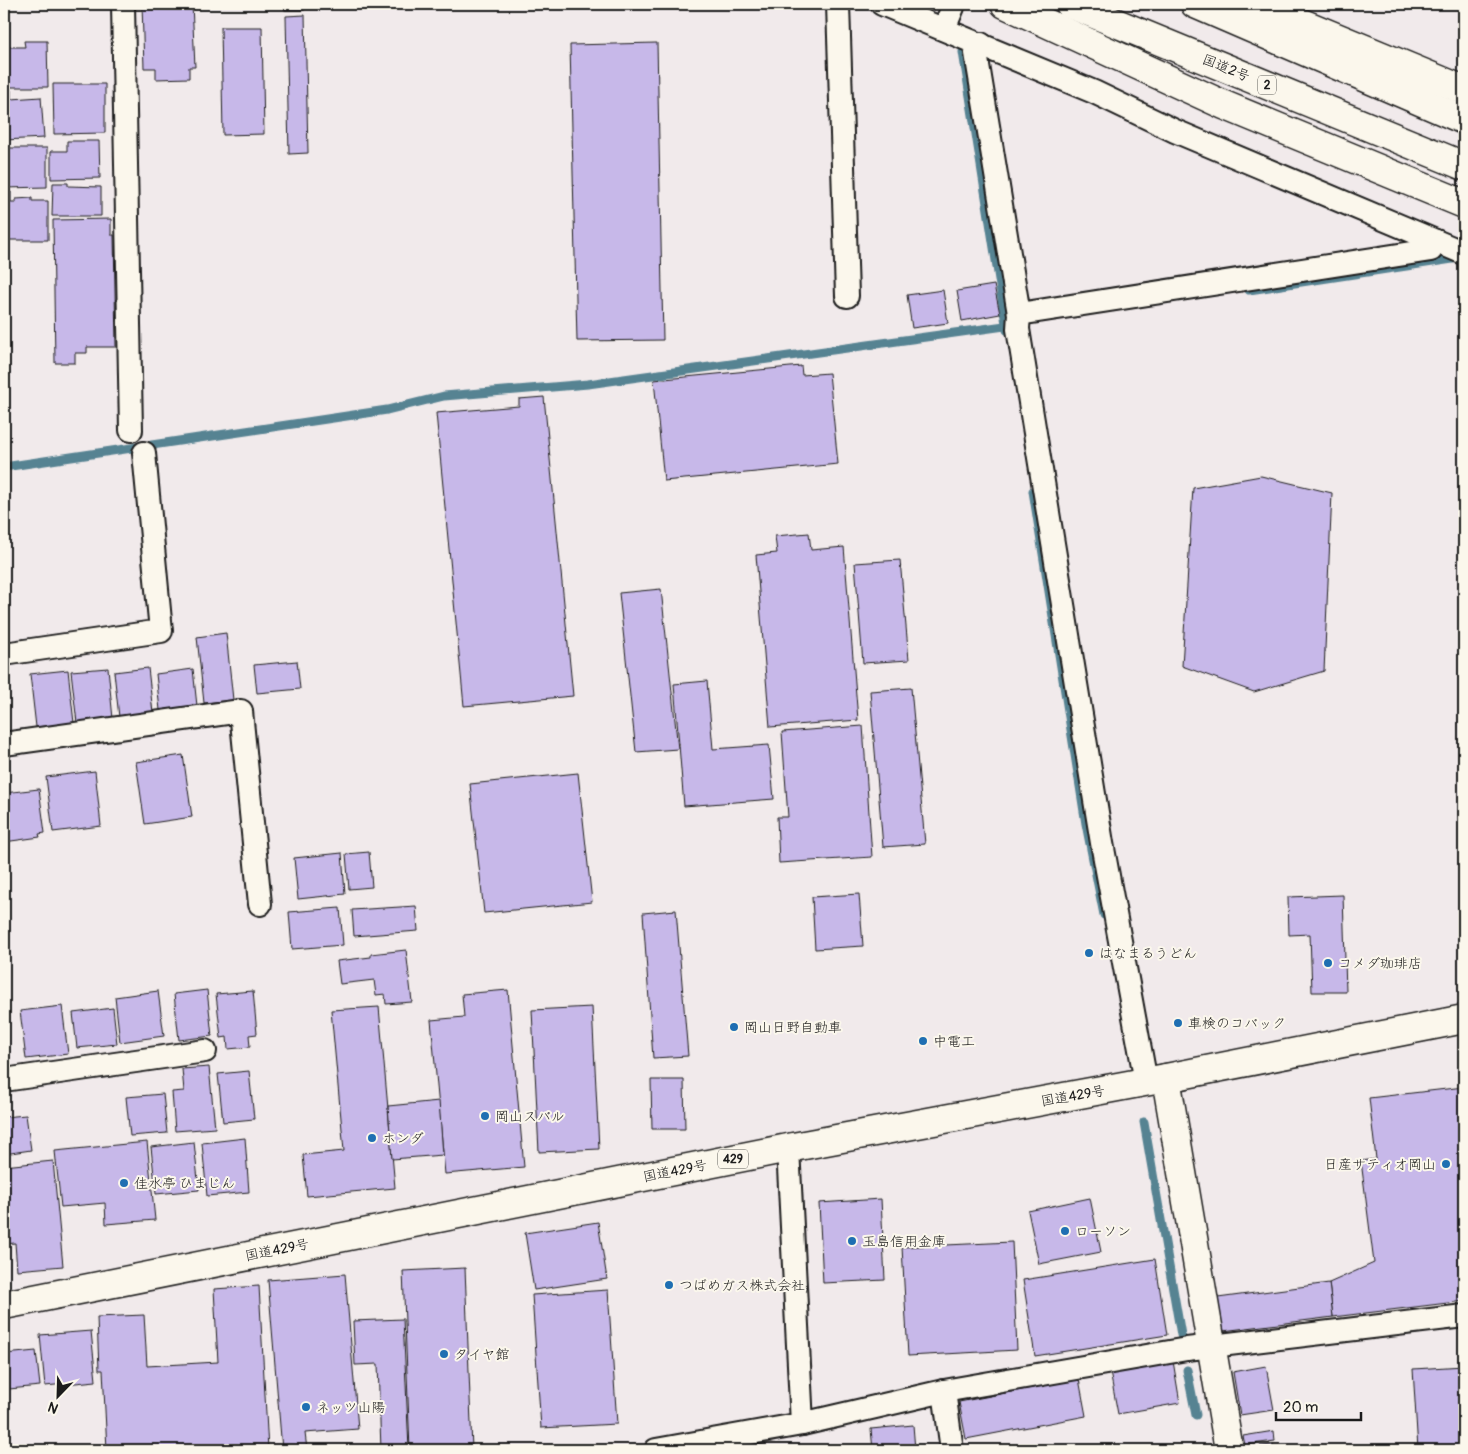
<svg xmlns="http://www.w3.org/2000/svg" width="1468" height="1454" font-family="Pangolin,'Klee One',sans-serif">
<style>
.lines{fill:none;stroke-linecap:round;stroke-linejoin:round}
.stream{stroke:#578392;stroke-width:9}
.building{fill:#c7b8e9;stroke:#1c1c1c}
.street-casing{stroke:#1c1c1c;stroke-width:26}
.secondary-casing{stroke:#1c1c1c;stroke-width:31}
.highway-casing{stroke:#1c1c1c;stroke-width:31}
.street{stroke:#fbf7ec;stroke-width:22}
.secondary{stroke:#fbf7ec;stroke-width:28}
.highway{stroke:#fbf7ec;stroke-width:28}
.poi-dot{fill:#1f6fb2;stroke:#fbf7ec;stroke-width:2}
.labels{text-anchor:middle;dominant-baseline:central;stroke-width:4;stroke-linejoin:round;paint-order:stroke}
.shield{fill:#fbf7ec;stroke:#5f5e5a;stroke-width:1}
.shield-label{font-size:12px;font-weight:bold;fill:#1c1c1c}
.street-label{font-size:14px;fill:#1c1c1c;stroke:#fbf7ec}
.poi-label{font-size:14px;fill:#1c1c1c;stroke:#fbf7ec;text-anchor:start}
</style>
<rect width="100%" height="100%" fill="#f1eaeb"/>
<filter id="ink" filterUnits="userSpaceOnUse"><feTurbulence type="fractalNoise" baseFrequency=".02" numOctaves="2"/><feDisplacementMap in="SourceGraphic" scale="10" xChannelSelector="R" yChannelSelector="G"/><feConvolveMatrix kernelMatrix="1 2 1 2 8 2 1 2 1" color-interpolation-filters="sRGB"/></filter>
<g filter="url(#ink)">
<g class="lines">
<g class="stream">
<polyline points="963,52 1007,330"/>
<polyline points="1249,290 1459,258"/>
<polyline points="4,467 387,410 444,396 588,384 1019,324"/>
<polyline points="1033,491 1086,824 1104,915"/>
<polyline points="1144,1122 1181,1335"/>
<polyline points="1187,1370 1196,1415"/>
</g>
</g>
<g class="building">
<polygon points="142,4 192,4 195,67 189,67 189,78 156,79 156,68 144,68"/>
<rect x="285" y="4" width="19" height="6"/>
<polygon points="305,15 308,153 289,154 286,16"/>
<polygon points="221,27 262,27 264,134 223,135"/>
<polygon points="24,41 47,41 48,87 4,87 4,47 25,47"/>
<polygon points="657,43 663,340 577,341 570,45"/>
<polygon points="53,84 105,84 105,133 54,134"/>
<polygon points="4,90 11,90 11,99 41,97 44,138 4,140"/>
<polygon points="67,141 99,141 100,178 51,179 51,151 67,151"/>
<polygon points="4,148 47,148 47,187 4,188"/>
<polygon points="53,183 68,183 68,186 101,187 101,216 52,216"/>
<polygon points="4,192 11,192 11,202 16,202 16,199 32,198 32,201 48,201 48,240 6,240 6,234 4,234"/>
<polygon points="111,219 111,235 114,235 116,347 87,347 87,353 75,353 75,363 55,363 53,220"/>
<polygon points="994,285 1000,314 962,321 957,291"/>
<polygon points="943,290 948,323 912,328 907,295"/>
<polygon points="801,366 802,375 829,373 838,464 664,481 654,380"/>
<polygon points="544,397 573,696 464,706 436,413 519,406 519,399"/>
<polygon points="1261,476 1332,493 1324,671 1254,692 1182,666 1193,488"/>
<polygon points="809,533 811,550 844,547 858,720 770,727 756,555 777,553 775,536"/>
<polygon points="900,560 909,660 863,663 855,563"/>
<polygon points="661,589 678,749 636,752 619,593"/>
<polygon points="226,633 233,700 204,703 197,637"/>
<polygon points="297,661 300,689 257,693 254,665"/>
<polygon points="108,668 113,719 77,723 71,671"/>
<polygon points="148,668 153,713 119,717 114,672"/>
<polygon points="193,669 197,706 160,710 156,674"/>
<polygon points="68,670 74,723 36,727 30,674"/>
<polygon points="707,681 713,749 769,745 774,799 684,806 674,684"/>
<polygon points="911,688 925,844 883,847 870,691"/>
<polygon points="863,726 872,857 779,863 777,817 788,817 782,732"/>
<polygon points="183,755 192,817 145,824 136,762"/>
<polygon points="95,771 101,826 53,832 46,777"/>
<polygon points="578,773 592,902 484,913 470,784"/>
<polygon points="39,789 45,833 39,834 40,837 4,842 4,793"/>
<polygon points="369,852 372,887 349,889 346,854"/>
<polygon points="342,853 345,894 298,899 294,858"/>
<polygon points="859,894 863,946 815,949 812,897"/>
<polygon points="1343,895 1346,992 1312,992 1310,934 1289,935 1288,897"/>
<polygon points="416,906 418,931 354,936 352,910"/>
<polygon points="340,908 343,945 292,949 289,912"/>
<polygon points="676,910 688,1056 653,1058 643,913"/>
<polygon points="406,950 412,1002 386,1004 385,994 376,995 374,980 340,984 337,961 371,957 371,954"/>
<polygon points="207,990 212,1036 179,1040 174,994"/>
<polygon points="508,990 524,1167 445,1174 431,1020 464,1017 462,994"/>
<polygon points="158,991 164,1036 120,1042 115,997"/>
<polygon points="253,991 257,1034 249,1035 250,1047 228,1049 227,1037 221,1038 216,994"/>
<polygon points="62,1006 68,1054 26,1059 20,1011"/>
<polygon points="379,1007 395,1188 307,1196 303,1155 344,1151 331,1010"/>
<polygon points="592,1007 599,1149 539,1152 532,1010"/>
<polygon points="113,1008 117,1044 77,1048 73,1013"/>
<polygon points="209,1067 215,1128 175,1131 172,1092 184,1091 182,1069"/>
<polygon points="249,1071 254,1119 223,1122 218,1074"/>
<polygon points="651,1080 684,1080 685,1129 652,1129"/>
<polygon points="1464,1087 1464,1301 1333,1317 1329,1283 1374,1263 1361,1161 1376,1159 1369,1098"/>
<polygon points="163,1094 167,1133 130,1136 126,1097"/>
<polygon points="439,1101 443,1155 392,1159 388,1106"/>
<polygon points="26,1115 31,1150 4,1154 4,1117"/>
<polygon points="245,1138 249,1192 207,1196 202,1143"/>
<polygon points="147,1142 155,1220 106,1224 105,1203 61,1207 55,1151"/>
<polygon points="194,1142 199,1190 156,1194 151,1147"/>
<polygon points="53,1161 63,1266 17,1270 15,1243 4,1244 4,1166"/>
<polygon points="1090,1198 1101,1252 1039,1264 1028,1211"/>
<polygon points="881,1199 885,1280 823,1283 819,1203"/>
<polygon points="598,1222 607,1279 534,1290 525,1233"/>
<polygon points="1012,1242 1017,1350 908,1356 902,1247"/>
<polygon points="1155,1259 1167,1335 1035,1356 1023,1280"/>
<polygon points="465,1268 472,1450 410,1450 403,1271"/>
<polygon points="345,1274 358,1429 305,1433 307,1450 282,1450 268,1280"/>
<polygon points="1329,1283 1333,1317 1223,1331 1218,1298"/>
<polygon points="259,1286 268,1450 107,1450 103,1370 99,1370 97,1317 144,1315 147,1366 218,1362 214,1289"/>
<polygon points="608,1290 617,1424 541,1428 532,1295"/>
<polygon points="403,1319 409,1450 381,1450 378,1364 355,1365 353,1321"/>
<polygon points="91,1331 96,1381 45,1386 40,1335"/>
<polygon points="36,1351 40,1386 9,1389 5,1354"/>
<polygon points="1173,1361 1180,1403 1118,1414 1110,1372"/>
<polygon points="1266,1366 1274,1410 1240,1415 1233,1372"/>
<polygon points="1464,1366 1464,1450 1418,1450 1413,1369"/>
<polygon points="4,1367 6,1367 9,1389 4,1390"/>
<polygon points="1079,1379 1086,1416 966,1439 959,1402"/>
<polygon points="913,1425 915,1450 873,1450 871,1429"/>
<polygon points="1274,1431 1275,1441 1245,1445 1243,1436"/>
<polygon points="1274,1445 1275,1450 1261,1450 1260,1446"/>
</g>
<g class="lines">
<defs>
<g id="street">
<polyline points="123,4 131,430"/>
<polyline points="838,4 847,296"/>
<polyline points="882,4 1094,92 1175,131 1464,253"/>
<polyline points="944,29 953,7"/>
<polyline points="981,44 976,53 1019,314 1018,329 1102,843 1146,1082"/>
<polyline points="1019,314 1431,250 1436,241"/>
<polyline points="4,654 161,631 144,453"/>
<polyline points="4,744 241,711 260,904"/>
<polyline points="4,1080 205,1051"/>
<polyline points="788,1148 802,1424"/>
<polyline points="944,1391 952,1450"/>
<polyline points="656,1450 802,1424 944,1391 1187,1349 1464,1316"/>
</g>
<polyline id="secondary" points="1166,1078 1229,1450"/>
<g id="highway">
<polyline points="1005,4 1224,105 1464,204"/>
<polyline points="1070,4 1464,166"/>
<polyline points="1195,4 1464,120"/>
<polyline points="1256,4 1464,90"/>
<polyline points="4,1305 788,1148 1166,1078 1464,1019"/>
</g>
</defs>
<use href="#street" class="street-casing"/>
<use href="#secondary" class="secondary-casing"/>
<use href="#highway" class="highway-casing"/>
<use href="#street" class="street"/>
<use href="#secondary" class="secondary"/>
<use href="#highway" class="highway"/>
</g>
</g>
<g class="poi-dot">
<circle cx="1089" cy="953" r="5"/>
<circle cx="1328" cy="963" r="5"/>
<circle cx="1178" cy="1023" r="5"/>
<circle cx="734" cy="1027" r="5"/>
<circle cx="923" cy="1041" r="5"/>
<circle cx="485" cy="1116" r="5"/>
<circle cx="372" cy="1138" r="5"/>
<circle cx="1446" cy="1164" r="5"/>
<circle cx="124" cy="1183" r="5"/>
<circle cx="1065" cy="1231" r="5"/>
<circle cx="852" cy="1241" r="5"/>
<circle cx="669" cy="1285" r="5"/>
<circle cx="444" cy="1354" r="5"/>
<circle cx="306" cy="1407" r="5"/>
</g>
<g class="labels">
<g class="shield">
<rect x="1258" y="75.5" width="18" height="19" rx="4"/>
<rect x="718" y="1149.5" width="30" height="19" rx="4"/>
</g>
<g class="shield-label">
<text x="1267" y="85">2</text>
<text x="733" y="1159">429</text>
</g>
<g class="street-label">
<text transform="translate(1226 68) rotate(22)">国道2号</text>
<text transform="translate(1073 1096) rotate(-10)">国道429号</text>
<text transform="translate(675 1171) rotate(-11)">国道429号</text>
<text transform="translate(277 1250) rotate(-11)">国道429号</text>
</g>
<g class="poi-label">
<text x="1099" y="953">はなまるうどん</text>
<text x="1338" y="963">コメダ珈琲店</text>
<text x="1188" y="1023">車検のコバック</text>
<text x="744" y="1027">岡山日野自動車</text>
<text x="933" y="1041">中電工</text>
<text x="495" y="1116">岡山スバル</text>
<text x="382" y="1138">ホンダ</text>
<text x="1436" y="1164" text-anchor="end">日産サティオ岡山</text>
<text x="134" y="1183">佳水亭 ひまじん</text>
<text x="1075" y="1231">ローソン</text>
<text x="862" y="1241">玉島信用金庫</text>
<text x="679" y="1285">つばめガス株式会社</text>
<text x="454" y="1354">タイヤ館</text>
<text x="316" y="1407">ネッツ山陽</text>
</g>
</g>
<rect width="1468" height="1454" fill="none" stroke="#fbf7ec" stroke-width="20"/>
<rect x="10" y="10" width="1448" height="1434" fill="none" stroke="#1c1c1c" stroke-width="2" filter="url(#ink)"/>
<g transform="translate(58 1396) rotate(203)" stroke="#fbf7ec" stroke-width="4" paint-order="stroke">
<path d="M0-4L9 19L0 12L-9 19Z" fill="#1c1c1c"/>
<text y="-8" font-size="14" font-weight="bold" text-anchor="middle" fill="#1c1c1c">N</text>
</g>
<path d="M1276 1412v8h85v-8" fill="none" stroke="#1c1c1c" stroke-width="2.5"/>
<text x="1283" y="1412" font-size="15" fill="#1c1c1c" stroke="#fbf7ec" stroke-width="4" paint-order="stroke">20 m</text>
</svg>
